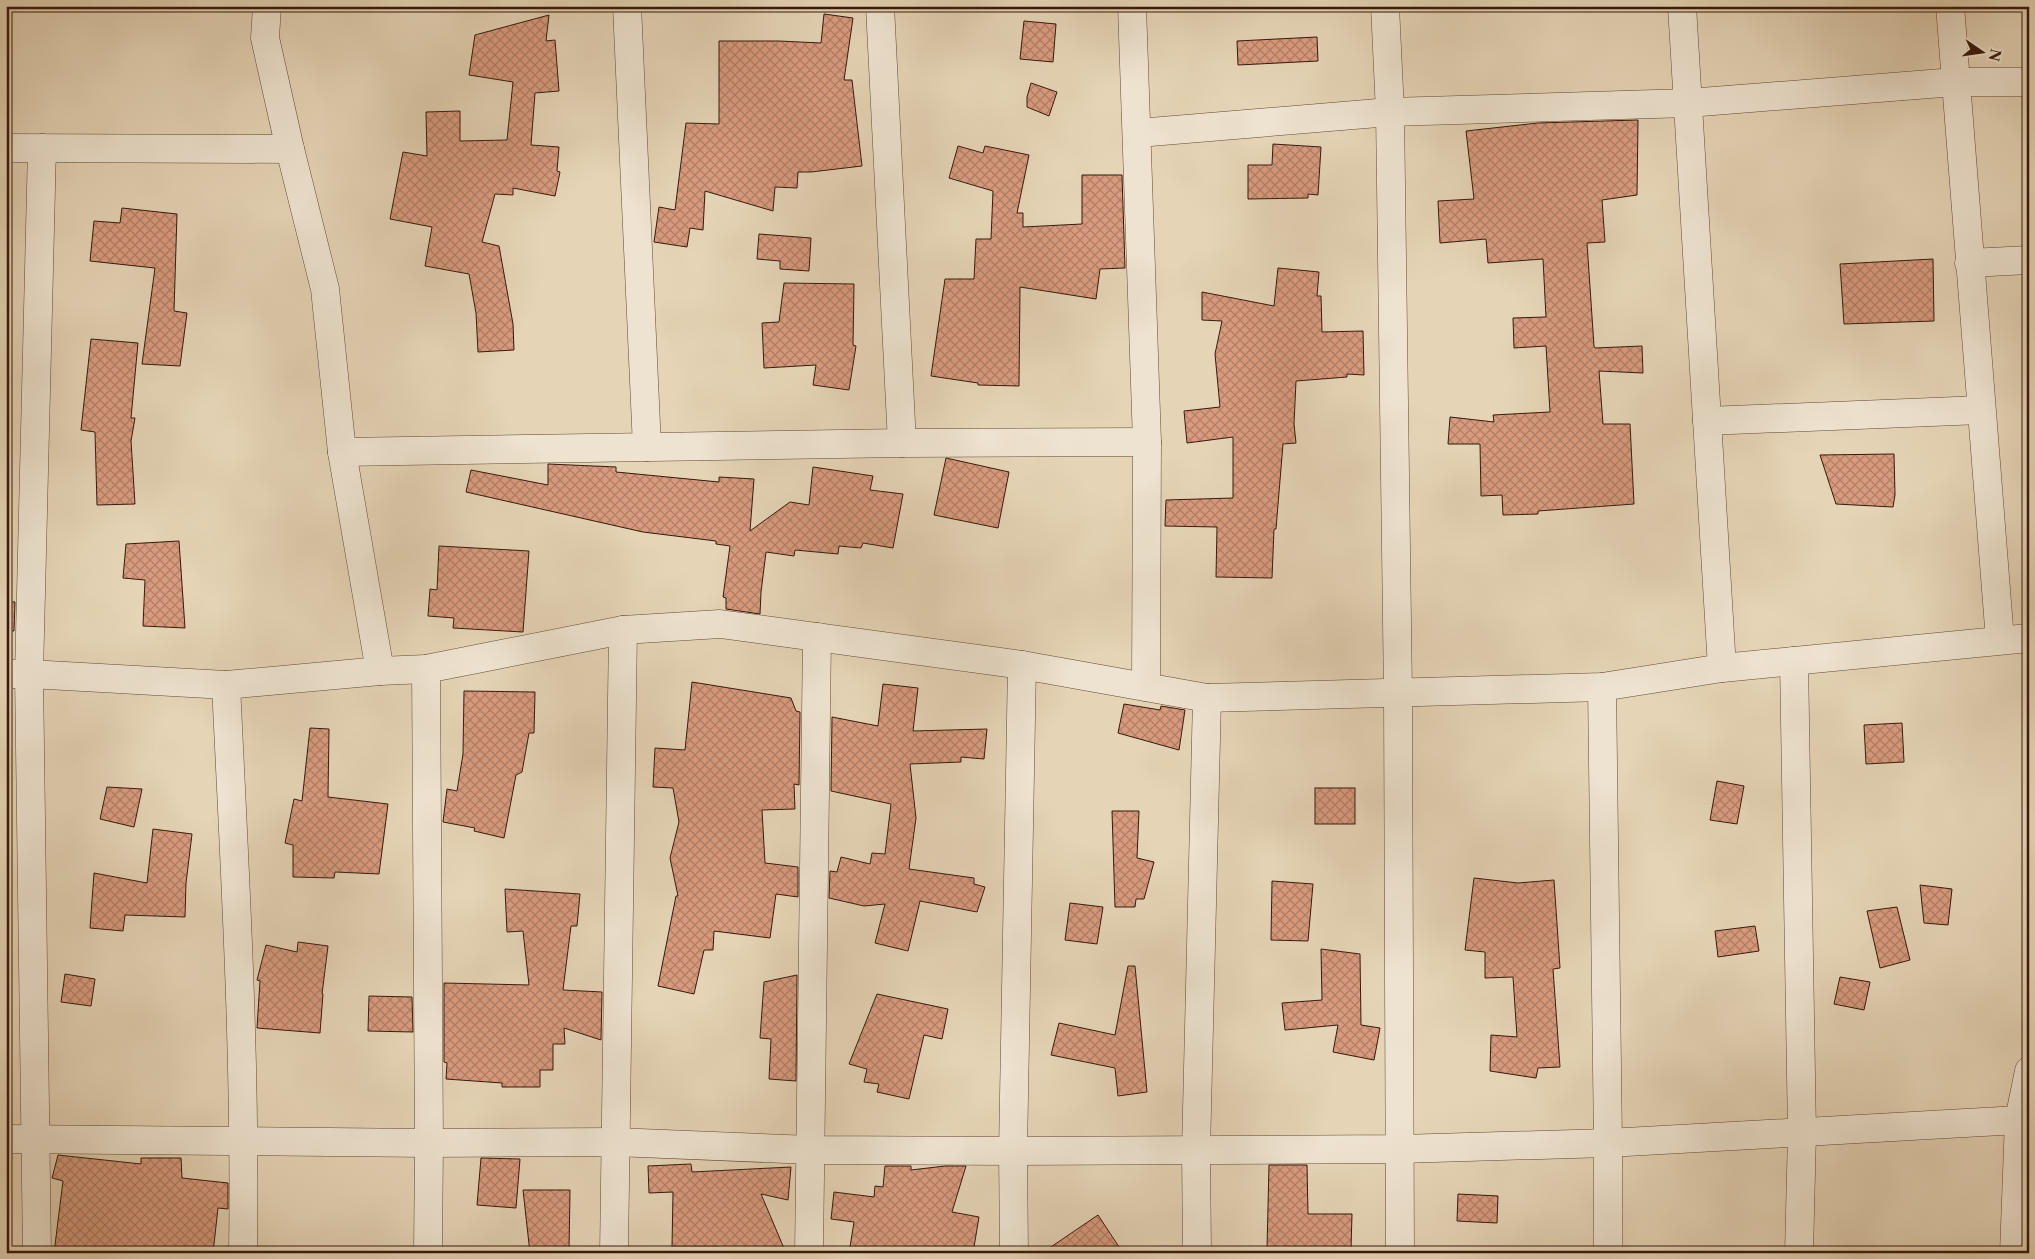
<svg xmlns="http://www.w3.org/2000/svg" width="2035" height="1259" font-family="'Libre Caslon Text',serif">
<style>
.building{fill:url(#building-cross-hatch);stroke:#37190a}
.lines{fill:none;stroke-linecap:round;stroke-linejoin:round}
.minor-casing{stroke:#624835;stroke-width:29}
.minor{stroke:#eee3d0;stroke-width:28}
</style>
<defs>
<pattern id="building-cross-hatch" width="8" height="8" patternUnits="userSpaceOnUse" patternTransform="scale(1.25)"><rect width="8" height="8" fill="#d99b7f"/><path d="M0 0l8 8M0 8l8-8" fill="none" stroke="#b17e66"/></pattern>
</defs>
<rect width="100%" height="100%" fill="#e5d4b6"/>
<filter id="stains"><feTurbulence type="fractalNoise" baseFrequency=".004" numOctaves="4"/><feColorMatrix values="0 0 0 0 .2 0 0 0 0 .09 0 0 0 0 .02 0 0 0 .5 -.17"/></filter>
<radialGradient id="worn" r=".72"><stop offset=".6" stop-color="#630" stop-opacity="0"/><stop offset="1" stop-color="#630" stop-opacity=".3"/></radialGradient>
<g class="building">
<polygon points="824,14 853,18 844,80 852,80 862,166 811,172 798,172 797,188 775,187 773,211 705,191 703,230 690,228 687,247 654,242 659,207 675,210 686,123 719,124 719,41 779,41 821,43"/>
<polygon points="549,15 546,41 555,40 559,91 535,93 531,145 559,147 557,171 560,172 555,196 513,188 513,195 495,194 482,242 499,246 513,324 514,350 478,352 476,313 469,274 425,266 432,227 390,219 403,152 427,156 426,112 460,111 460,141 507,140 513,82 469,75 475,35"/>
<polygon points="1024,21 1056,24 1053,62 1020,59"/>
<polygon points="1317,37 1318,61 1238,65 1237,41"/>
<polygon points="1031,83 1057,92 1049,116 1027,107 1027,97"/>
<polygon points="1638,120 1637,195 1602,200 1605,242 1587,243 1594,346 1595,348 1642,346 1643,373 1599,371 1603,424 1630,424 1634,504 1538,511 1538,514 1503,515 1502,495 1481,496 1480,444 1448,444 1450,417 1494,422 1493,415 1550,412 1546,346 1514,348 1513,318 1546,317 1543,259 1488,263 1486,239 1440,243 1438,201 1474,199 1466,131 1538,123"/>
<polygon points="1273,144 1321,147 1318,195 1308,194 1308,198 1248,199 1248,165 1272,165"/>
<polygon points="958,146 983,153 985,146 1029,155 1017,213 1023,213 1023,227 1082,224 1082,175 1122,175 1125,268 1100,269 1096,299 1020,287 1019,386 978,385 978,383 931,376 945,279 974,279 976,239 991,239 993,191 949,178"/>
<polygon points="122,208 177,214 174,311 187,313 180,366 142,364 155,268 90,261 94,221 120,223"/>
<polygon points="759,234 811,238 809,271 780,269 780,261 757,259"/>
<polygon points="1933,259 1934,321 1844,324 1840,264"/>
<polygon points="1278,268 1319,272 1317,296 1321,296 1322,332 1363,331 1364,375 1347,374 1347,377 1296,381 1294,424 1296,443 1283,444 1276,529 1274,529 1272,578 1216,577 1217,527 1165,526 1166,500 1233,498 1233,437 1187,443 1184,411 1220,407 1215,354 1222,321 1202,320 1202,292 1274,306"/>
<polygon points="784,283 854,284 853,345 856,346 849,390 813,385 816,365 764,368 762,323 779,322"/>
<polygon points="91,339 138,343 131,418 135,418 131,441 135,504 97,505 95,432 81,430"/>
<polygon points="1894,454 1895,495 1893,507 1836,504 1820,455"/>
<polygon points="946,458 1009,472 998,528 934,515"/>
<polygon points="548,464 616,467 616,472 719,482 719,477 754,479 750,531 790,502 809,505 813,467 873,476 870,490 903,494 893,548 863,543 861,548 839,546 838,554 795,550 794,556 766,552 761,592 760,614 726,609 726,598 723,597 730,546 716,544 716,541 643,532 466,492 471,470 548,485"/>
<polygon points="179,541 185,628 143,626 145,580 123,578 126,544"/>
<polygon points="439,546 529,551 523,632 453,628 454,618 428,616 430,589 437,590"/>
<polygon points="6,601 15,602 14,631 6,631"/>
<polygon points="692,682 791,698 796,711 800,712 799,785 794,784 795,809 762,810 765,863 798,867 798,897 776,894 770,938 714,931 713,950 704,950 694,994 658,986 676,896 678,896 670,858 679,822 673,788 653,787 655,748 685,750"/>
<polygon points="883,684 918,688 913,731 987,729 984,759 961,757 961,762 910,764 916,818 909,869 974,878 974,884 985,887 977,912 920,901 908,951 875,943 885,904 864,906 829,898 830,871 837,872 841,857 870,864 872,853 885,854 891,804 831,791 832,717 878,726"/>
<polygon points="464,691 535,692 534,733 529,733 522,772 516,775 504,838 474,831 475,828 443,822 447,789 457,791 463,754"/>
<polygon points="1124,704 1160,710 1161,706 1185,710 1179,750 1118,733"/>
<polygon points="1902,723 1904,762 1866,764 1864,725"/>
<polygon points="310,728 329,729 328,797 388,804 379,874 335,872 334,878 293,877 293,845 285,843 294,799 302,801"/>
<polygon points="1717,781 1744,786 1737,824 1710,820"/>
<polygon points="107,787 142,789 134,827 100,819"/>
<rect x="1315" y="788" width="40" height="36"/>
<polygon points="1112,811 1139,811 1137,858 1154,862 1144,899 1136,899 1135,907 1115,907"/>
<polygon points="153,829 192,834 186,883 185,917 125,915 123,931 90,928 94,873 147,883"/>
<polygon points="1474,878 1518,883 1554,880 1560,968 1553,969 1560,1067 1538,1068 1536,1078 1490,1071 1491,1035 1517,1037 1513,977 1485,978 1485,952 1465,950"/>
<polygon points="1272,881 1313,884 1308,941 1271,940"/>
<polygon points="1920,885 1952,889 1948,925 1924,923"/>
<polygon points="505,889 580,894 577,926 571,926 563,990 602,992 601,1040 564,1028 565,1044 553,1044 553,1070 540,1070 540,1087 502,1087 502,1083 446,1079 447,1063 444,1062 444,983 529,985 523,931 507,932"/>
<polygon points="1070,903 1103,907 1097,944 1065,940"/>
<polygon points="1897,907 1910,960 1880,968 1867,911"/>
<polygon points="1755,926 1759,951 1718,957 1715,931"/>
<polygon points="298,942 328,946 322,994 323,994 320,1033 257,1028 260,981 257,980 266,945 297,952"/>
<polygon points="1321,949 1360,954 1361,1025 1380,1028 1374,1060 1333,1052 1338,1025 1285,1030 1282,1003 1322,1000"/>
<polygon points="1128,966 1135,966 1147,1092 1118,1096 1115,1068 1051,1055 1059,1023 1115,1035"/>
<polygon points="65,974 95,979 91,1006 61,1002"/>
<polygon points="797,975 796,1081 769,1079 771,1039 760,1038 764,982"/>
<polygon points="1840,977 1870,982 1864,1010 1834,1004"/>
<polygon points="877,994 948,1009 942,1039 924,1035 909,1099 877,1092 879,1084 864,1082 867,1069 849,1064"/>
<polygon points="369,996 412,997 413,1032 368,1031"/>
<polygon points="58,1155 141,1164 141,1158 181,1158 182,1178 228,1183 228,1209 218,1208 213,1253 54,1253 63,1181 52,1178"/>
<polygon points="481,1158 520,1159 516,1208 477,1205"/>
<polygon points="691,1164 692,1172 791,1167 788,1200 761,1194 786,1253 718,1253 719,1247 672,1247 673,1192 649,1193 648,1166"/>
<polygon points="1269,1165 1307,1165 1308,1214 1352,1214 1351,1249 1267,1249"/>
<polygon points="885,1166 911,1166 911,1170 945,1166 966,1166 952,1212 979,1217 973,1253 849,1253 854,1222 831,1219 834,1192 874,1197 875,1186 883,1187"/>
<polygon points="523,1190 570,1190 569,1250 530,1253"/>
<polygon points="1458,1194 1498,1196 1497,1223 1457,1221"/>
<polygon points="1098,1215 1123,1253 1042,1253"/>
</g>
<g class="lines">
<defs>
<g id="minor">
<polyline points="267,6 265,38 290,149 325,289 342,452 380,671"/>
<polyline points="627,6 647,447"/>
<polyline points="880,6 902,443"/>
<polyline points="1132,6 1147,442 1146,687"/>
<polyline points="1385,6 1390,112 1398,694 1400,1253"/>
<polyline points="1682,6 1722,668"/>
<polyline points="1950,6 2000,640"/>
<polyline points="1138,133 1390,112 1688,103 1955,82 2029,82"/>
<polyline points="6,148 290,149"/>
<polyline points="1969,263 2029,260"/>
<polyline points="1707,421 1981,410"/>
<polyline points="342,452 902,443 1147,442"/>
<polyline points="1794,661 1802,1133 1799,1253"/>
<polyline points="426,669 429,1143 428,1253"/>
<polyline points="6,674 29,674 226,685 380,671 426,669 623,630 720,624 1022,665 1207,698 1602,687 1722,668 2029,638"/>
<path d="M226,685C235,874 246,1063 243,1253"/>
<polyline points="1602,687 1608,1143 1608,1253"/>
<polyline points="6,1139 429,1143 615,1142 810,1150 1013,1151 1400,1149 1608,1143 2019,1120"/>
<polyline points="37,1253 29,674 42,148"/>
<polyline points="614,1253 623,630"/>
<polyline points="809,1253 817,637"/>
<polyline points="1014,1253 1013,1151 1022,665"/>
<polyline points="1197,1253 1196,1151 1207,698"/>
<polyline points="2014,1253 2019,1120 2029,1071"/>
</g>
</defs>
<use href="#minor" class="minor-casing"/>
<use href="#minor" class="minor"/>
</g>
<rect width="2035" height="1259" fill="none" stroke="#e5d4b6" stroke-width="25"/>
<rect x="8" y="8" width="2020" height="1244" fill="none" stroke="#37190a" stroke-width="2.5"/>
<rect x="12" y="12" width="2010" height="1234" fill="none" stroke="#37190a"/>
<g transform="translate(1982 52) rotate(103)" stroke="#eee3d0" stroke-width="4" paint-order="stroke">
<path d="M0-4L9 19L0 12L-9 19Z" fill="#37190a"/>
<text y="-8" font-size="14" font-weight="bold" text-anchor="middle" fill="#37190a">N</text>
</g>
<rect width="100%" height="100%" filter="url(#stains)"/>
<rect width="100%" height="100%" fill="url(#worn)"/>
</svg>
